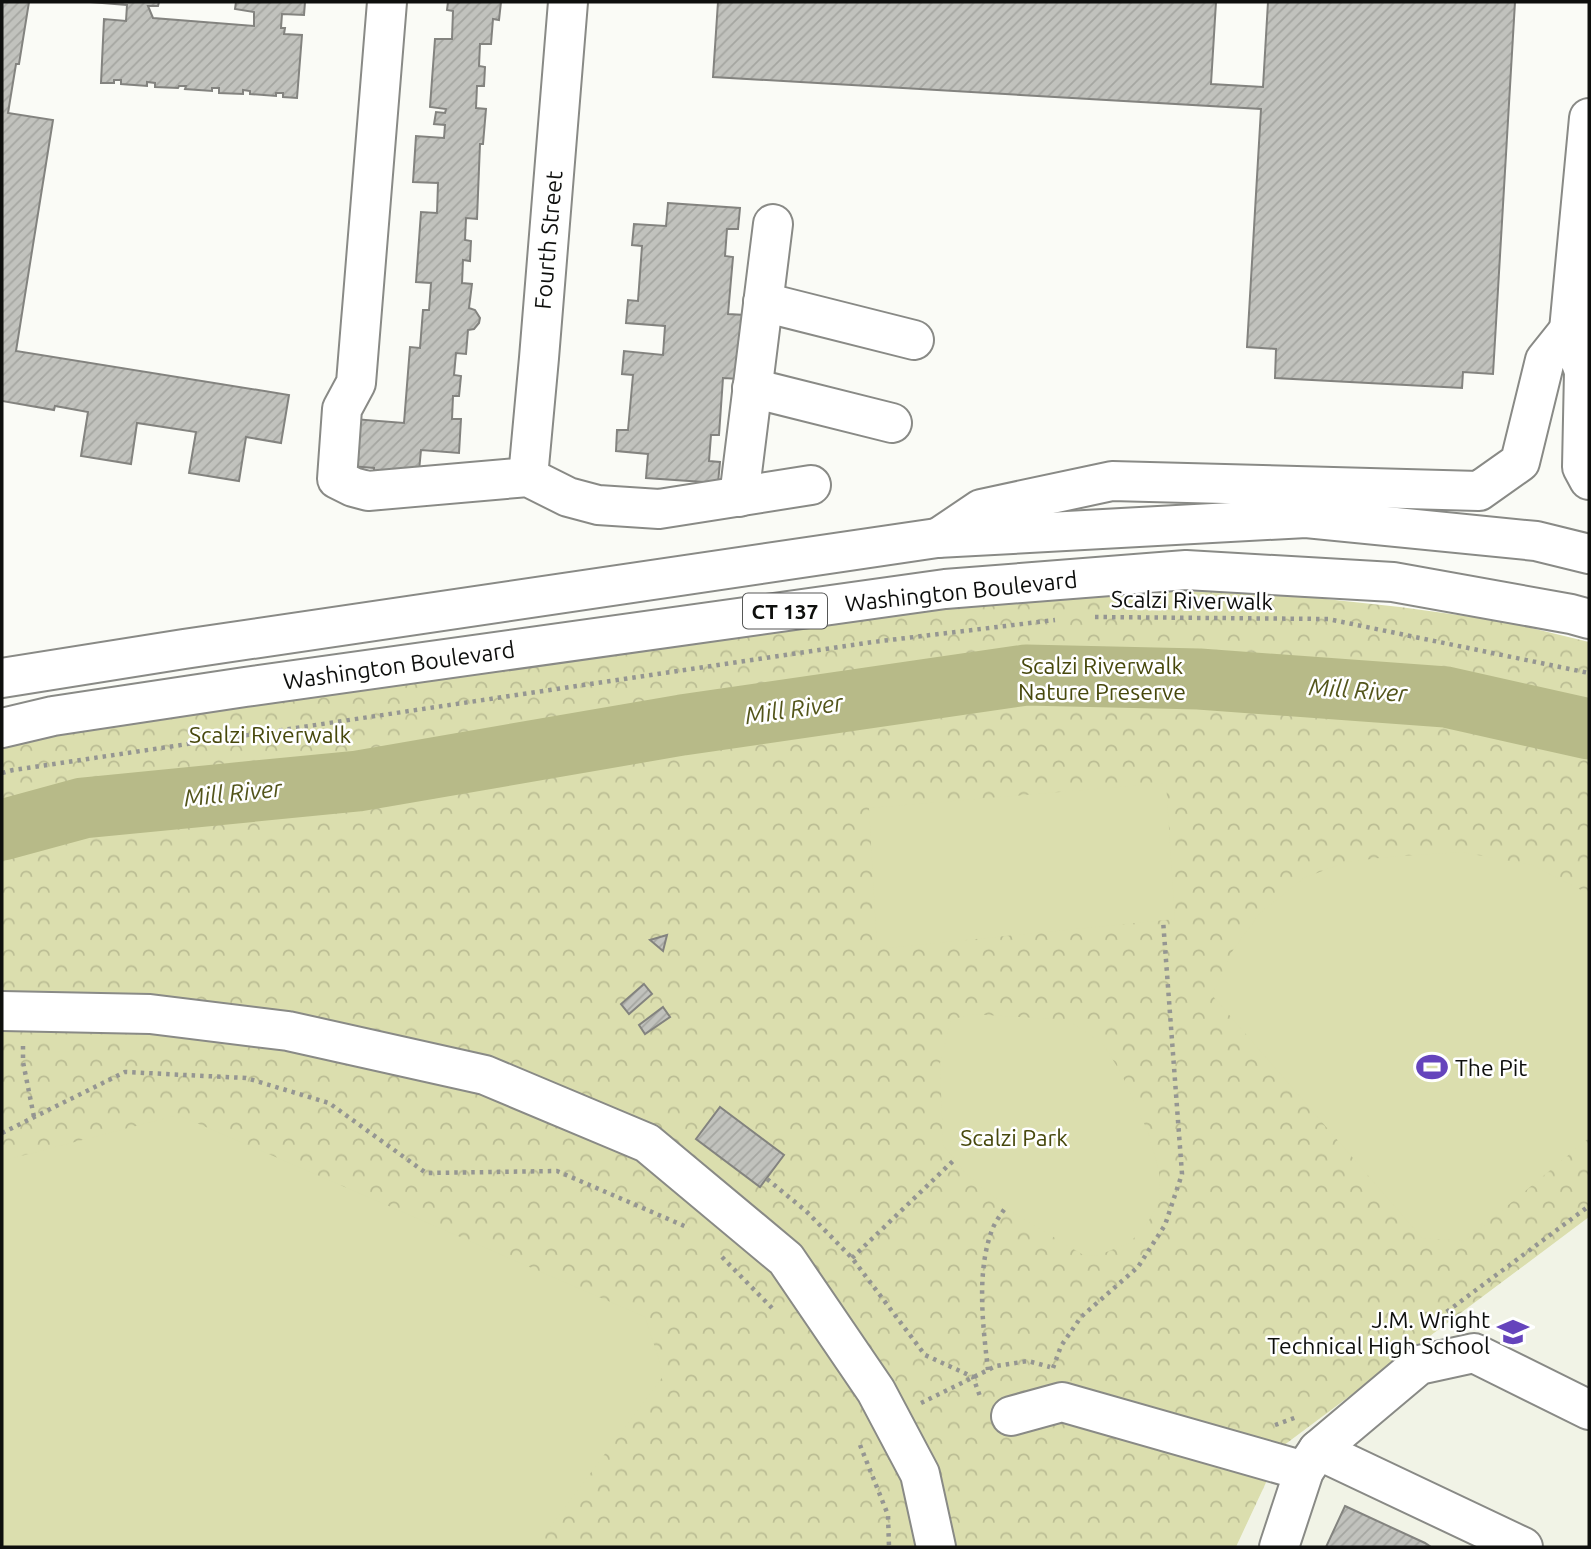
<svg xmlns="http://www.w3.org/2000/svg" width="1591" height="1549" font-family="Ubuntu,sans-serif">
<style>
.built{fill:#f1f3e6}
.park{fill:url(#park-crowns)}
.pitch{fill:#dbdeae}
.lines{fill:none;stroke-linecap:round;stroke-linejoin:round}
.river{stroke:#b7ba88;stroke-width:61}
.building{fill:url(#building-hatch);stroke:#83837f;stroke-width:2}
.minor-casing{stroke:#898a86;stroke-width:42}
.major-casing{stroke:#898a86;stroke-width:42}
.path{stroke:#959692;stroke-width:4.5;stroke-dasharray:3.5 5;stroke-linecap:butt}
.minor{stroke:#fff;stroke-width:38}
.major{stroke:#fff;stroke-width:38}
.labels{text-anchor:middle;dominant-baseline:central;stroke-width:5;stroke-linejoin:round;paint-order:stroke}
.shield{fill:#fff;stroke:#565756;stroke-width:2}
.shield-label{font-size:21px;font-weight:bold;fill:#0e0f0d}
.street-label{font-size:23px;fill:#0e0f0d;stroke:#fff}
.park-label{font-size:23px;fill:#47480c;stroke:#fff}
.poi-label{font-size:23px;fill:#0e0f0d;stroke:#fff;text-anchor:start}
.water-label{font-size:24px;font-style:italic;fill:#53551b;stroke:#fff}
</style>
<defs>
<pattern id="park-crowns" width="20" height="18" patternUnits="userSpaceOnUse" patternTransform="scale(1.75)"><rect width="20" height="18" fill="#dbdeae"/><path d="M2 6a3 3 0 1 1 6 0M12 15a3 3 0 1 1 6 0" fill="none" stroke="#bbbd94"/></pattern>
<pattern id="building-hatch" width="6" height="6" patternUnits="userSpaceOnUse" patternTransform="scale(1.75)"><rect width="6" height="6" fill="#c1c2bd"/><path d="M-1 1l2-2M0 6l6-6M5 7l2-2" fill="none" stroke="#a5a6a1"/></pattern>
</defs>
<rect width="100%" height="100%" fill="#fafbf6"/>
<polygon class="built" points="1589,1217 1589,1547 1236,1547 1283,1446"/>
<polygon class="park" points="1178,591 1270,593 1400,607 1502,621 1589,642 1589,1217 1283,1446 1236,1547 2,1547 2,745 48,733 893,611 1109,593"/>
<g class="pitch">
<polygon points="1166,783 1175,919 877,949 869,808"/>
<polygon points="1461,852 1532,865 1589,894 1589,1138 1465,1241 1422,1238 1212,995 1233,950 1261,912 1304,878 1346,862 1388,857"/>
<polygon points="971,1014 1068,1020 1103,1044 1121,1073 1148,1132 1159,1171 1160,1201 1145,1227 1129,1243 1099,1255 1085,1256 1012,1212 966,1174 943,1145 940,1063 951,1020"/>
<polygon points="178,1115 645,1317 664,1375 535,1547 2,1547 2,1161"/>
</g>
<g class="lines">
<polyline class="river" points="2,830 83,808 358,781 682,725 1026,675 1199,679 1446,697 1589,729"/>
</g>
<g class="building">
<polygon points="2,2 29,2 19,64 16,64 8,113 53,120 16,351 289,395 281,443 246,437 239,481 189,473 196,432 137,423 131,464 81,456 88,412 55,406 54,410 2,401"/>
<polygon points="90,2 159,2 158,6 148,6 153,18 254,26 254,12 235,9 236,2 305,2 304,15 282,14 281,28 285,28 284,34 302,35 297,98 283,97 283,93 276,93 276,96 250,94 250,91 243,90 243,94 219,93 219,88 212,88 212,91 185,89 186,86 179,86 178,88 155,87 155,83 147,82 147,86 121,84 121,80 114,80 114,83 101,83 104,19 126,21 127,5"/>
<polygon points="448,2 501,2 499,20 493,19 491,44 480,44 479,66 485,67 484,86 477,86 476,108 486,109 483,144 480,144 477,219 466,218 465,240 471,241 470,261 463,260 462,283 472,284 469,308 475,310 480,318 479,323 474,329 468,330 466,354 456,353 454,375 461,376 459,396 453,396 452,419 461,419 459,453 421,450 419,471 395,469 394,475 374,474 374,468 350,466 354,419 404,423 410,347 420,348 423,310 429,310 431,283 416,282 421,212 437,213 438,183 413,182 416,136 444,138 445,125 434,124 436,112 445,113 446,109 430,107 435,39 452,39 453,11 447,10"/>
<polygon points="718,2 1216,2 1211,84 1263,87 1268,2 1515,2 1493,374 1463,372 1462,388 1275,378 1276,349 1247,347 1261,109 713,77"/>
<polygon points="668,203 740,208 738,229 727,229 725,256 733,257 728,314 745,315 740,379 723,378 719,435 711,435 709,461 720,462 718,483 646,478 648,454 616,451 617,430 628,430 633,375 622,374 624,351 663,355 665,326 626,323 628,300 638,301 642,246 632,245 634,224 666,226"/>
<polygon points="667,935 663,951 650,940"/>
<polygon points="644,984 652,994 629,1014 621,1004"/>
<polygon points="663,1007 670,1017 645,1034 639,1025"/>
<polygon points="720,1107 784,1155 760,1187 696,1139"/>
<polygon points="1345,1506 1425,1543 1431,1547 1326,1547"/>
</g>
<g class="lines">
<defs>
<g id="minor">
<polyline points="387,2 356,383 342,409 337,479 353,487 368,491 528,477 568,497 598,505 659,509 811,485"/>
<polyline points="763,302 914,340"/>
<polyline points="1569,330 1589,118"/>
<polyline points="752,388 892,423"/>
<polyline points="528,477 539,358 568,2"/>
<polyline points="739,497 773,224"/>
<polyline points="2,1011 150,1014 288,1031 485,1075 647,1143 786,1259 876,1391 920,1474 936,1547"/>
<polyline points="1011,1416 1062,1402 1304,1471"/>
<polyline points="1318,1450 1523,1547"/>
<polyline points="1279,1547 1304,1471 1318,1450 1419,1365 1474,1353 1589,1410"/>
</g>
<g id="major">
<polyline points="1569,330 1584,371 1582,467 1589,480"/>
<polyline points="938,538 981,509 1112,481 1479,491 1520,462 1545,360 1569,330"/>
<polyline points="2,678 184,649 937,538 1306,518 1536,541 1589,554"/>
<polyline points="2,728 53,716 245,687 945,589 1186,570 1393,582 1571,614 1589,619"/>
</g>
</defs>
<use href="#minor" class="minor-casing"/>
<use href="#major" class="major-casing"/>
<g class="path">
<polyline points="1095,617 1328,619 1589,673"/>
<polyline points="2,773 13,770 873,642 1055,620"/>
<polyline points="23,1046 23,1062 34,1117"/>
<polyline points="2,1133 125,1072 246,1078 329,1103 426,1173 557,1171 689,1228"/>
<polyline points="767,1179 806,1211 852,1258 925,1355 973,1377 981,1399"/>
<polyline points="722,1257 772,1308"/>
<polyline points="852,1258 954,1160"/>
<polyline points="1433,1322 1589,1206"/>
<polyline points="1053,1368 1061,1346 1081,1317 1138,1267 1165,1225 1182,1174 1163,920"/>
<path d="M988,1370C983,1326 976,1273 992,1230C995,1222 1001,1214 1006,1207"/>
<polyline points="921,1403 996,1366 1028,1361 1050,1367"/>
<polyline points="1275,1425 1297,1417"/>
<polyline points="860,1445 888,1515 889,1547"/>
</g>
<use href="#minor" class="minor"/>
<use href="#major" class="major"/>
</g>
<defs>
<symbol id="stadium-bare" viewBox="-9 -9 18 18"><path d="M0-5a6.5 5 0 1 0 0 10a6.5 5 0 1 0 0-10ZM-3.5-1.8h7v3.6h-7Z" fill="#6544bc" stroke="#fff" stroke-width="2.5" paint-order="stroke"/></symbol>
<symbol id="school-bare" viewBox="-9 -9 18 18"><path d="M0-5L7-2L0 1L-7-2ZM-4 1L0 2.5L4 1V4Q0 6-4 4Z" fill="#6544bc" stroke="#fff" stroke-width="2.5" paint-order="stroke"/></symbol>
</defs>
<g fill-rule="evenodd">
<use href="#stadium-bare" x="1410" y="1045" width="44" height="44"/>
<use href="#school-bare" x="1491" y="1310" width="44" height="44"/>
</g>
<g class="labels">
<rect class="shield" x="743" y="593.5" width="84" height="35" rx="5"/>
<g class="shield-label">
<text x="785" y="611">CT 137</text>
</g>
<g class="street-label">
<text transform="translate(548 240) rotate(-85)">Fourth Street</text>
<text transform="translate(961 591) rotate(-6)">Washington Boulevard</text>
<text transform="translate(1192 600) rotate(1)">Scalzi Riverwalk</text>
<text transform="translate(399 665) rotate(-8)">Washington Boulevard</text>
</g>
<g class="park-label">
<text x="1102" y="665">Scalzi Riverwalk<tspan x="1102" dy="26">Nature Preserve</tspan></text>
<text x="270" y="734">Scalzi Riverwalk</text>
<text x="1014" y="1137">Scalzi Park</text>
</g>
<g class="poi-label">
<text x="1455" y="1067">The Pit</text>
<text x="1490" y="1319" text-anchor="end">J.M. Wright<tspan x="1490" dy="26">Technical High School</tspan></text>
</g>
<g class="water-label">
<text transform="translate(1358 690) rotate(4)">Mill River</text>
<text transform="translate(794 709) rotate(-8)">Mill River</text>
<text transform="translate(233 793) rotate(-6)">Mill River</text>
</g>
</g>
<rect width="1591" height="1549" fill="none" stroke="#0e0f0d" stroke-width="7"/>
</svg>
